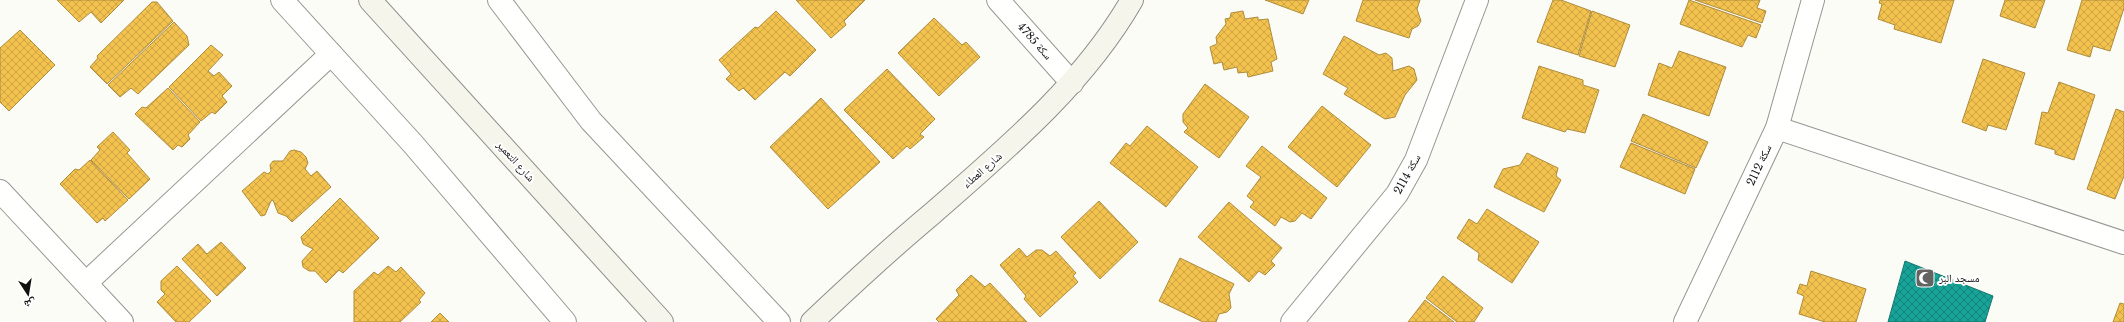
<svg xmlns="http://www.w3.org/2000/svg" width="2124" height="322" font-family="'Libre Baskerville','Noto Naskh Arabic',serif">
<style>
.homes{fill:url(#homes-cross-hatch);stroke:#ae8c3b}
.public{fill:url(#public-cross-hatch);stroke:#15776f}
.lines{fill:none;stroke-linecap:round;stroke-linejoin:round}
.street-casing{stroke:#969694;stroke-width:24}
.secondary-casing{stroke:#8d8d8b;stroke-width:24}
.street{stroke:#fffffe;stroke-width:22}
.secondary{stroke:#f6f5eb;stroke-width:22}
.labels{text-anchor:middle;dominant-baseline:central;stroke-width:4;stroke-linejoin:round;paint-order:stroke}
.street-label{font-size:11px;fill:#101010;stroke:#fff}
.poi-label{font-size:11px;fill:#101010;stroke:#fff;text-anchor:start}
</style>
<defs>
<pattern id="homes-cross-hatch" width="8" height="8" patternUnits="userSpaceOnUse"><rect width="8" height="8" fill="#f2c14e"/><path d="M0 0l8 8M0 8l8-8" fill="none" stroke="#cea543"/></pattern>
<pattern id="public-cross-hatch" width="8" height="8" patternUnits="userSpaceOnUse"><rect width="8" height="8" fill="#17a398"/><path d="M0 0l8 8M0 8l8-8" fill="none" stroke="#13837b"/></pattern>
</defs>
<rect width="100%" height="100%" fill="#fcfcf7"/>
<g class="homes">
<polygon points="57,0 124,0 101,23 91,12 79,22"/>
<polygon points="796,0 865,0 844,21 846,25 831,38"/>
<polygon points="1265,0 1309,0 1303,14"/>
<polygon points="1363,0 1420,0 1417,9 1421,21 1418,26 1412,29 1409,38 1356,21"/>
<polygon points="1553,0 1561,0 1591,11 1578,55 1537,42"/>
<polygon points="1689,0 1761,25 1756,38 1748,35 1742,47 1680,24"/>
<polygon points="1695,0 1760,0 1757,8 1766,11 1762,23"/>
<polygon points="1880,0 1954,0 1941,43 1894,29 1895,25 1878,19 1882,4 1879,3"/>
<polygon points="2005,0 2045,0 2035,28 2000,16"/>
<polygon points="2082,0 2124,0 2124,8 2110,51 2093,46 2090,57 2067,50"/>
<polygon points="152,2 157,2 173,21 107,84 90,67 98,58 97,56"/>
<polygon points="776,11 816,50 790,76 785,72 755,100 743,88 739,91 726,79 731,74 719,60 755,27 758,28"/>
<polygon points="1243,11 1245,19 1258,17 1258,20 1268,19 1277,59 1271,62 1273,71 1248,77 1247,72 1238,73 1237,67 1224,70 1222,62 1214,64 1210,47 1217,44 1216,37 1226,24 1225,19 1230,18 1231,13"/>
<polygon points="1592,11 1630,25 1615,67 1579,56"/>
<polygon points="934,18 962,45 966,42 980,57 939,96 898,53"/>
<polygon points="174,22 187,36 189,45 138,94 131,88 120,97 108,85"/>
<polygon points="20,30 55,65 9,111 0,102 0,48"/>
<polygon points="1344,36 1379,55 1386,53 1392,58 1393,71 1409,66 1414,69 1417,80 1405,95 1395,117 1385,119 1344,94 1348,88 1323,74"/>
<polygon points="211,45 223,55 208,71 214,76 219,72 232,86 222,96 227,102 215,114 212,112 201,121 169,87"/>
<polygon points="1679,51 1726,67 1709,116 1648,95 1659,63 1672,68"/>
<polygon points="1983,59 2025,73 2006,130 1988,125 1986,131 1962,122"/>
<polygon points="1539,66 1583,80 1583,85 1599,90 1585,133 1567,129 1565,132 1522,118"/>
<polygon points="887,69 935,119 920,134 924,137 910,149 907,146 893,159 844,110"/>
<polygon points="2059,82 2095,95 2074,160 2055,154 2055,150 2035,144 2042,112 2048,113"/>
<polygon points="1205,84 1249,117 1219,158 1184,132 1188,128 1183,122 1183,114"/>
<polygon points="168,88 200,122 188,135 190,139 182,147 178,145 173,150 135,114 142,107 146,108"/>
<polygon points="821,98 880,162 828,209 770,147"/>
<polygon points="1322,106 1371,145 1337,187 1288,147"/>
<polygon points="2116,109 2124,112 2124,176 2115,199 2087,189"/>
<polygon points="1643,114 1708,142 1696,168 1631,141"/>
<polygon points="1147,126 1198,167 1166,207 1110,163 1126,143 1130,146"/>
<polygon points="113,132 130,150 127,153 150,179 129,199 91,160 100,150 97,147"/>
<polygon points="1631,143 1695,169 1685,194 1620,167"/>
<polygon points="1262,146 1327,198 1311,219 1302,213 1295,221 1290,222 1281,217 1275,226 1250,207 1254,202 1247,196 1261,177 1246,166"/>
<polygon points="294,150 301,152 306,157 308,163 305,169 311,176 317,171 331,187 292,222 286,216 278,213 273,200 271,201 265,215 261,216 242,191 264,172 268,174 271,171 270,165 273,161 283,161 290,151"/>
<polygon points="1527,153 1558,168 1556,176 1561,180 1544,212 1494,187 1503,169 1520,165"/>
<polygon points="90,160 128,200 105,221 103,218 97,223 60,184 75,169 79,170"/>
<polygon points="340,198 379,238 343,273 339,270 326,283 315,271 309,271 303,267 302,261 313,249 303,244 301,237"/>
<polygon points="1099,201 1138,242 1100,279 1061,237"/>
<polygon points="1229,202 1282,248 1271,261 1275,265 1265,275 1259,271 1249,282 1198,237"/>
<polygon points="1487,209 1539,242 1512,283 1478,260 1479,253 1457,238 1469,219 1477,224"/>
<polygon points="221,242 246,268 217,296 182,259 198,244 207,254"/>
<polygon points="1019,248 1027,257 1036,250 1042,250 1050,256 1056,251 1076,273 1073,276 1078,282 1040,317 1024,299 1026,296 1000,265"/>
<polygon points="1180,258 1234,284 1229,294 1231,308 1227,312 1219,314 1216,322 1203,322 1159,301"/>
<polygon points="177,266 211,301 189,322 176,322 157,302 165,294 161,290 161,281"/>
<polygon points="388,266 396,272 401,267 425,293 419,300 421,302 400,322 354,322 354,291 374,272 378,275"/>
<polygon points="1811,271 1866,289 1856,322 1825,322 1799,314 1804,296 1797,293 1800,284 1807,286"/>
<polygon points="971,275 985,287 990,283 1027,322 939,322 936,319 959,295 956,290"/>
<polygon points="1443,276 1483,308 1474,322 1457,322 1426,298"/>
<polygon points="1425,300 1454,322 1408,322"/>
<polygon points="2120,303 2124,304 2124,322 2113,322"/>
<polygon points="440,313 449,322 431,322"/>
</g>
<polygon class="public" points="1905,261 1993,296 1985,322 1888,322"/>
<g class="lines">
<defs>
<g id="street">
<polyline points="282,0 413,144 565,322"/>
<polyline points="499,0 591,121 779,322"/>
<polyline points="998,0 1072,83"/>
<polyline points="1777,128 2124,243"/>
<polyline points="0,191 122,322"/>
<polyline points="86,283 331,54"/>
<polyline points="1292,322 1397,194 1416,160 1477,0"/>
<polyline points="1685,322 1777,128 1813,0"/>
</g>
<g id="secondary">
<polyline points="370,0 662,322"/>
<path d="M812,322C851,285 891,248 933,213C1006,149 1083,85 1132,0"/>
</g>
</defs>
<use href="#street" class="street-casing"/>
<use href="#secondary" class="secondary-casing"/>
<use href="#street" class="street"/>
<use href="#secondary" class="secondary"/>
</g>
<defs>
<symbol id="mosque-square" viewBox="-11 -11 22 22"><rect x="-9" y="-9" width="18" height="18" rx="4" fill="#636361" stroke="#fff"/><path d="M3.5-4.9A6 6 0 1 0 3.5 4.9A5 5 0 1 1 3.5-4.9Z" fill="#fff"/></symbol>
</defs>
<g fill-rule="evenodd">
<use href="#mosque-square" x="1914" y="267" width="22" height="22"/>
</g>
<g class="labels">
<g class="street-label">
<text transform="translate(1035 41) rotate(48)">سكة 4785</text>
<text transform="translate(516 161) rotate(48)">شارع التعمير</text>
<text transform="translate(1759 165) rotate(-65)">سكة 2112</text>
<text transform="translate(982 170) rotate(-41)">شارع العطاء</text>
<text transform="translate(1407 174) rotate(-61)">سكة 2114</text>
</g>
<g class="poi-label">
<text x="1939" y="278">مسجد البر</text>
</g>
</g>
<g transform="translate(28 294) rotate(168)" stroke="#ffffff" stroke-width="3" paint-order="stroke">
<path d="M0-3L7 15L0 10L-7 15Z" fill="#101010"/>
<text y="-6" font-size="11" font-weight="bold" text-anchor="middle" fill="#101010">ش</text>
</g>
</svg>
